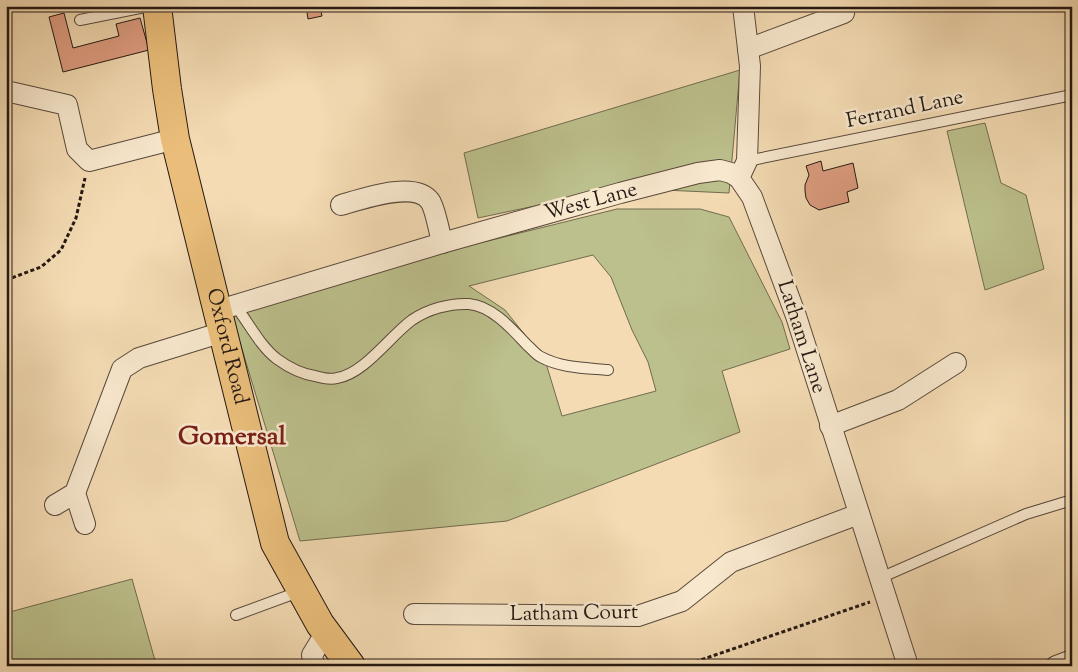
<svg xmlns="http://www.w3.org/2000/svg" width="1078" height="672" font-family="'Sorts Mill Goudy',serif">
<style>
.green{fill:#bcc08c;stroke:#706c50;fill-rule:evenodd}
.building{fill:#de9d81;stroke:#241813}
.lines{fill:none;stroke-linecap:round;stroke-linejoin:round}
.lane-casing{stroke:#58493b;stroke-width:12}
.street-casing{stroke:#58493b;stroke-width:22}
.primary-casing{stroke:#241813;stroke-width:30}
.path{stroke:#241813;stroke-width:3;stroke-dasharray:4 2.5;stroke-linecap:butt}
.lane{stroke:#f8e8ce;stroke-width:10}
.street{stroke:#f8e8ce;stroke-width:20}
.primary{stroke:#eabe7a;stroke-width:28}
.labels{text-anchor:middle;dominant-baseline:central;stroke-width:5;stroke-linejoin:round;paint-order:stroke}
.street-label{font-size:21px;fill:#241813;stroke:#f8e8ce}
.district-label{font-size:26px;font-weight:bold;fill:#7a1f14;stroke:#f8e8ce}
</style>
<rect width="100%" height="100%" fill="#f4dbb3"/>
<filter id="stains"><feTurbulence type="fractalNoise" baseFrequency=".004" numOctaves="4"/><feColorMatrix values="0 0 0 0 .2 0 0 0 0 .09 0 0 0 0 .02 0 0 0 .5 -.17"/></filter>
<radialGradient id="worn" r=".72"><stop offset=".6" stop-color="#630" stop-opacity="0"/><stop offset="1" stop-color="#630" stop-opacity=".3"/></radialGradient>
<g class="green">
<polygon points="740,70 729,193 620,188 478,218 464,153"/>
<polygon points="985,123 1001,183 1026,195 1044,269 985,290 947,131"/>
<path d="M617,209H700L729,217L782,322L790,349L722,371L740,432L507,521L300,541L232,316L334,279ZM593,255L611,277L632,330L648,362L656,391L562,416L545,360L505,310L469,286Z"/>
<polygon points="132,579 156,664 150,666 6,666 6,613"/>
</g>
<g class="building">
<polygon points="279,6 301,6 280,10"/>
<polygon points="306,6 320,6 322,16 308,19"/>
<polygon points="64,13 73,48 119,36 116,24 140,18 149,50 63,72 49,17"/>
<polygon points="821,161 823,171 853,163 858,188 847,192 849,202 819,210 810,205 806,198 805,191 805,185 809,175 806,166"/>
</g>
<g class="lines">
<defs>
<g id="lane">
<polyline points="80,20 150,6"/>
<polyline points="747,161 1072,95"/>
<path d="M235,305C248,322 260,346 277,359C288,367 302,374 315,376C322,378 330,380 337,378C364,374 390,336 412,320C428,309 450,303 469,304C492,306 512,329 527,345C532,349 536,355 541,357C561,368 586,368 608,370"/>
<polyline points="880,578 1026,514 1072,500"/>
<polyline points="236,615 301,591"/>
</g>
<g id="street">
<polyline points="748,49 844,13"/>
<polyline points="6,91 67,105 77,149 89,161 175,139"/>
<polyline points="739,178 747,161 750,66 743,6"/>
<path d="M341,205C362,199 415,180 430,201C435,208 440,234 442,243"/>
<polyline points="219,310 442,243 620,193 698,173 720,170 731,173 739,178 752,197 796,316 908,666"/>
<polyline points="830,426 898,400 956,363"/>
<polyline points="75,493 85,524"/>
<polyline points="55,505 75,493 122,369 139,358 223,332"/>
<polyline points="414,614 638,616 682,601 731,562 859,514"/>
<polyline points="314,666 312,655 323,637 328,634"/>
<polyline points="1056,666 1072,660"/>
</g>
<g id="primary">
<path id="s1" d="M157,6L167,89L175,139L275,543L320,624L351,666"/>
</g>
</defs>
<use href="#lane" class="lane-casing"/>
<use href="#street" class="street-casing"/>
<use href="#primary" class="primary-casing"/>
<g class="path">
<polyline points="6,280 41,267 61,250 76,218 85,178"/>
<polyline points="683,666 870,602"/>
</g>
<use href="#lane" class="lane"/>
<use href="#street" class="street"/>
<use href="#primary" class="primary"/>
</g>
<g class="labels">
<g class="street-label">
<text transform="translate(905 110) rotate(-12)">Ferrand Lane</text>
<text transform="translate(591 202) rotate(-15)">West Lane</text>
<text transform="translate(801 337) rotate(72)">Latham Lane</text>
<text stroke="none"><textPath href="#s1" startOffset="348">Oxford Road</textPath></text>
<text transform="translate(574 614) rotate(-1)">Latham Court</text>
</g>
<g class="district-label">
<text x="232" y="437">Gomersal</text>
</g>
</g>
<rect width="1078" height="672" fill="none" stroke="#f4dbb3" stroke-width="25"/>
<rect x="8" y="8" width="1063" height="657" fill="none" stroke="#241813" stroke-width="2.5"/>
<rect x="12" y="12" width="1053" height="647" fill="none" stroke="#241813"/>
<rect width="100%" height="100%" filter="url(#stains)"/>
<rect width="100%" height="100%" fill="url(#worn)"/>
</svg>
